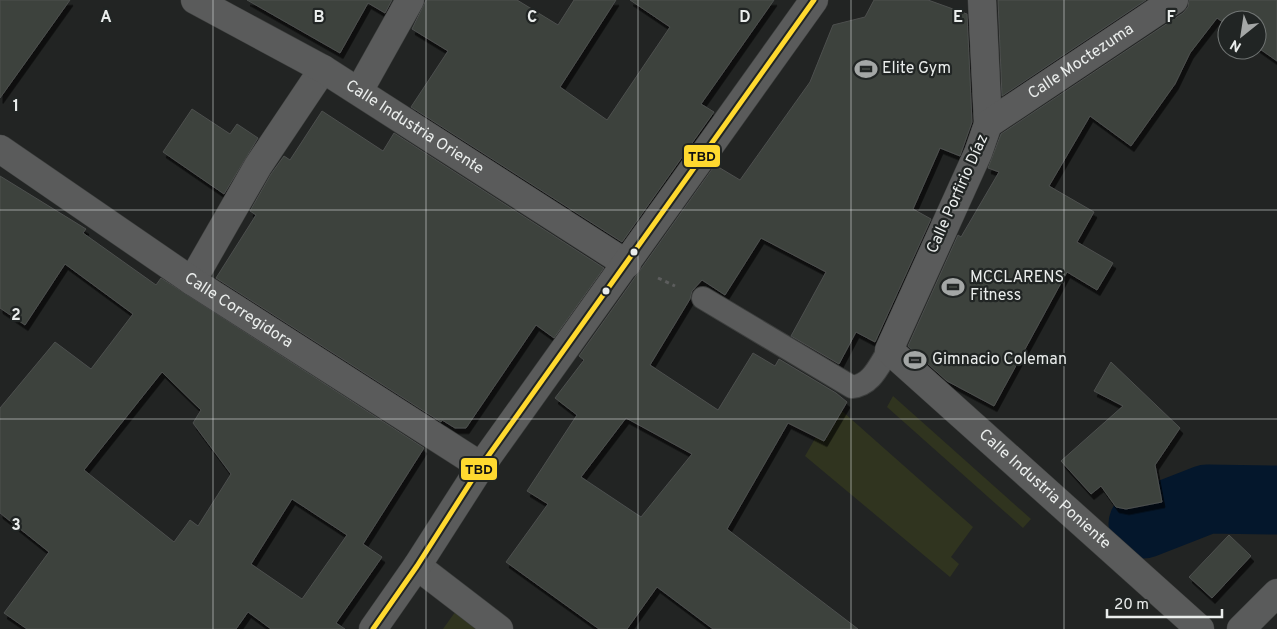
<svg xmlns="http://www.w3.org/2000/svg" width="1277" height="629" font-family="Overpass,sans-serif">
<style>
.green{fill:#30341f}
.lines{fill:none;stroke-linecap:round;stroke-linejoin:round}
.river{stroke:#04172c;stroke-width:69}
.building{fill:#3c423d;stroke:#4d4f4e;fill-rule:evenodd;filter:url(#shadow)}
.service-casing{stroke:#3c3e3d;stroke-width:24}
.pedestrian-casing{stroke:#3c3e3d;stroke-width:29}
.minor-casing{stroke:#3c3e3d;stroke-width:29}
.secondary-casing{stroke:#3c3e3d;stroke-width:29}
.path{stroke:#5c5d5d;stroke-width:3;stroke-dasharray:4 4;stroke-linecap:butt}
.service{stroke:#5a5b5b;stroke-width:22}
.pedestrian{stroke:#5a5b5b;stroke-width:28}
.minor{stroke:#5a5b5b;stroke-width:28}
.secondary{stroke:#5a5b5b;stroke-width:28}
.bus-1-casing{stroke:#212524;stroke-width:9}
.bus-1{stroke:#ffd92f;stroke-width:5}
.grid{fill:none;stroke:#eaedec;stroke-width:1;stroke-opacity:0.55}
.bus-dot{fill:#eaedec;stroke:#212524;stroke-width:2}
.labels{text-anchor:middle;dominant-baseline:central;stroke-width:4.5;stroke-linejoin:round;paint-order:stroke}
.street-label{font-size:16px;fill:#eaedec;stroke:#212524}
.poi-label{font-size:16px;fill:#eaedec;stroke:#212524;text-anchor:start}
.grid-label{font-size:16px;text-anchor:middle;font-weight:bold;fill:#eaedec;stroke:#212524;stroke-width:4.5;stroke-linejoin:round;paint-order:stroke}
.line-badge{stroke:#212524;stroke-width:2}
.pale-badge-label{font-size:14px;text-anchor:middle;font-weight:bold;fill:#111}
</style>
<defs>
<filter id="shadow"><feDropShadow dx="3" dy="5.5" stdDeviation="0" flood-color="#0009"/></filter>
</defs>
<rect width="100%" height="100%" fill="#222423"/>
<g class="green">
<polygon points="893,396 1031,519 1023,528 887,407"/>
<polygon points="842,411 973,527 951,557 959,564 950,577 805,456 816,437 824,441"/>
<polygon points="463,601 499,629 443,629"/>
</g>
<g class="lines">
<polyline class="river" points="1143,524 1207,499 1277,500"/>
</g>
<g class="building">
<polygon points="0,0 70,0 0,98"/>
<polygon points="247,0 392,0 385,13 368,3 340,53"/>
<polygon points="426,0 517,0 558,25 574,0 616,0 560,87 607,120 670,27 630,0 774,0 701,104 714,112 622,242 411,107 448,51 412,29"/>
<path d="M874,0H928L967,14L972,122L960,156L940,148L913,209L931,219L875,342L856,332L839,364L791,336L826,272L761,238L725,295L702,280L692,291L690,299L650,365L718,410L753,353L775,366L779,359L836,393L847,402L824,441L788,423L727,529L858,629H713L657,587L627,629H599L506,562L548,504L527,491L577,415L555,398L584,360L579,356L715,165L740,180L810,82L833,25L865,17ZM626,418L692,454L641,517L581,477Z"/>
<polygon points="998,0 1146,0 1002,96"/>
<polygon points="1189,0 1277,0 1277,61 1257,47 1257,20 1227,20 1227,25 1217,18 1190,53 1175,84 1131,146 1090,116 1049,186 1094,212 1077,242 1113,263 1097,290 1067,272 994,406 947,381 908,346 958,235 961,237 999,172 988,168 1001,134 1183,13 1188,7"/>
<polygon points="192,109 230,134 237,124 258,138 224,194 163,152"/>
<polygon points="322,111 383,151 394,133 604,268 554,338 536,325 466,428 455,428 442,420 441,422 216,278 256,215 250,211 271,174 284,156 290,160"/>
<path d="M0,176L86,229L83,233L156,285L161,278L424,448L363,544L382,557L336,623L345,629H271L248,612L236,629H27L4,613L49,552L0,513V408L55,342L91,369L133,314L65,264L25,325L0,308ZM162,372L201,410L193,423L231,474L198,526L190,520L174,542L84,470ZM292,499L347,535L302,599L251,564Z"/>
<polygon points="1111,362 1180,428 1155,465 1162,502 1126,509 1116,507 1101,486 1091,494 1061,461 1123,406 1094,391"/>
<polygon points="1229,535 1251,556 1212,598 1189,577"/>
</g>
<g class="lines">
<defs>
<path id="service" d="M703,298L852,387C872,385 879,365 889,350"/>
<g id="pedestrian">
<polyline points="192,281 258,166 323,69"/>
<polyline points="417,566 499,629"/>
</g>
<g id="minor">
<path id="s1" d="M195,0L323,69L627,264"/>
<path id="s2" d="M982,0L988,124L978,153L889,350L1200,629"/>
<polyline points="359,91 410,0"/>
<path id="s3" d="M988,124L1174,0"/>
<path id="s4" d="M0,149L192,281L481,466"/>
<polyline points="1241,629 1277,593"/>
</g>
<polyline id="secondary" points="373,629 417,566 481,466 814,0"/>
</defs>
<use href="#service" class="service-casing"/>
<use href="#pedestrian" class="pedestrian-casing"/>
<use href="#minor" class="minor-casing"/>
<use href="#secondary" class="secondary-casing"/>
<polyline class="path" points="658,278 675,286"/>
<use href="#service" class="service"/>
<use href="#pedestrian" class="pedestrian"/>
<use href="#minor" class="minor"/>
<use href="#secondary" class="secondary"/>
<defs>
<polyline id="bus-1" points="373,629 417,566 481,466 814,0"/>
</defs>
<use href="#bus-1" class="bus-1-casing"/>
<use href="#bus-1" class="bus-1"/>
</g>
<path class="grid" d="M213,0V629M426,0V629M638,0V629M851,0V629M1064,0V629M0,210H1277M0,419H1277"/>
<defs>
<symbol id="stadium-bare" viewBox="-9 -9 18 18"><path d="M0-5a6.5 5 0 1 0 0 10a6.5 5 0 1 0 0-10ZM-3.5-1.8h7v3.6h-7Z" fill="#a4a7a6" stroke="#212524" stroke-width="2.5" paint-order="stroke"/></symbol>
</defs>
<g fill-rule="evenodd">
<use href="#stadium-bare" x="850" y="53" width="32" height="32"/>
<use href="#stadium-bare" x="937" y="271" width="32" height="32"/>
<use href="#stadium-bare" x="899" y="344" width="32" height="32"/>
</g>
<g class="bus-dot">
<circle cx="634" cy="252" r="4.5"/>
<circle cx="606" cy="291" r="4.5"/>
</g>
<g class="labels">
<g class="street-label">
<text stroke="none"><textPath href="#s3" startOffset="112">Calle Moctezuma</textPath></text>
<text stroke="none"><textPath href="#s1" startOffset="254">Calle Industria Oriente</textPath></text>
<text transform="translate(958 194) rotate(-66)">Calle Porfirio Díaz</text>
<text stroke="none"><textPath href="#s4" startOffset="288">Calle Corregidora</textPath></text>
<text stroke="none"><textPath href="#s2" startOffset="580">Calle Industria Poniente</textPath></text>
</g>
<g class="poi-label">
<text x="882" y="69">Elite Gym</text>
<text x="970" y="278">MCCLARENS<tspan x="970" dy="18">Fitness</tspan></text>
<text x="932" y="360">Gimnacio Coleman</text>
</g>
</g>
<g class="grid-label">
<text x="106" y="22">A</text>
<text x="319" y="22">B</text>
<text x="532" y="22">C</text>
<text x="745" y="22">D</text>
<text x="958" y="22">E</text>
<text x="1171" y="22">F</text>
<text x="16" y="111">1</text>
<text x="16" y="320">2</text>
<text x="16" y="530">3</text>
</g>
<g class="line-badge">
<rect x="683" y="144" width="38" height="24" rx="5" fill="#ffd92f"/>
<rect x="460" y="457" width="38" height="24" rx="5" fill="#ffd92f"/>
</g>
<g class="pale-badge-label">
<text x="702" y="161">TBD</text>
<text x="479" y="474">TBD</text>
</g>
<g transform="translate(1242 35) rotate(210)"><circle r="24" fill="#212524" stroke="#717574"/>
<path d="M0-4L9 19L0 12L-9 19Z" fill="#a4a7a6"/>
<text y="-8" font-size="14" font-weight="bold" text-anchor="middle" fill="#eaedec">N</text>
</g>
<path d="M1107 609v8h115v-8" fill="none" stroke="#eaedec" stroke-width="2.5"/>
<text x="1114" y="609" font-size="15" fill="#eaedec" stroke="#212524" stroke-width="4" paint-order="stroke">20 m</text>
</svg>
